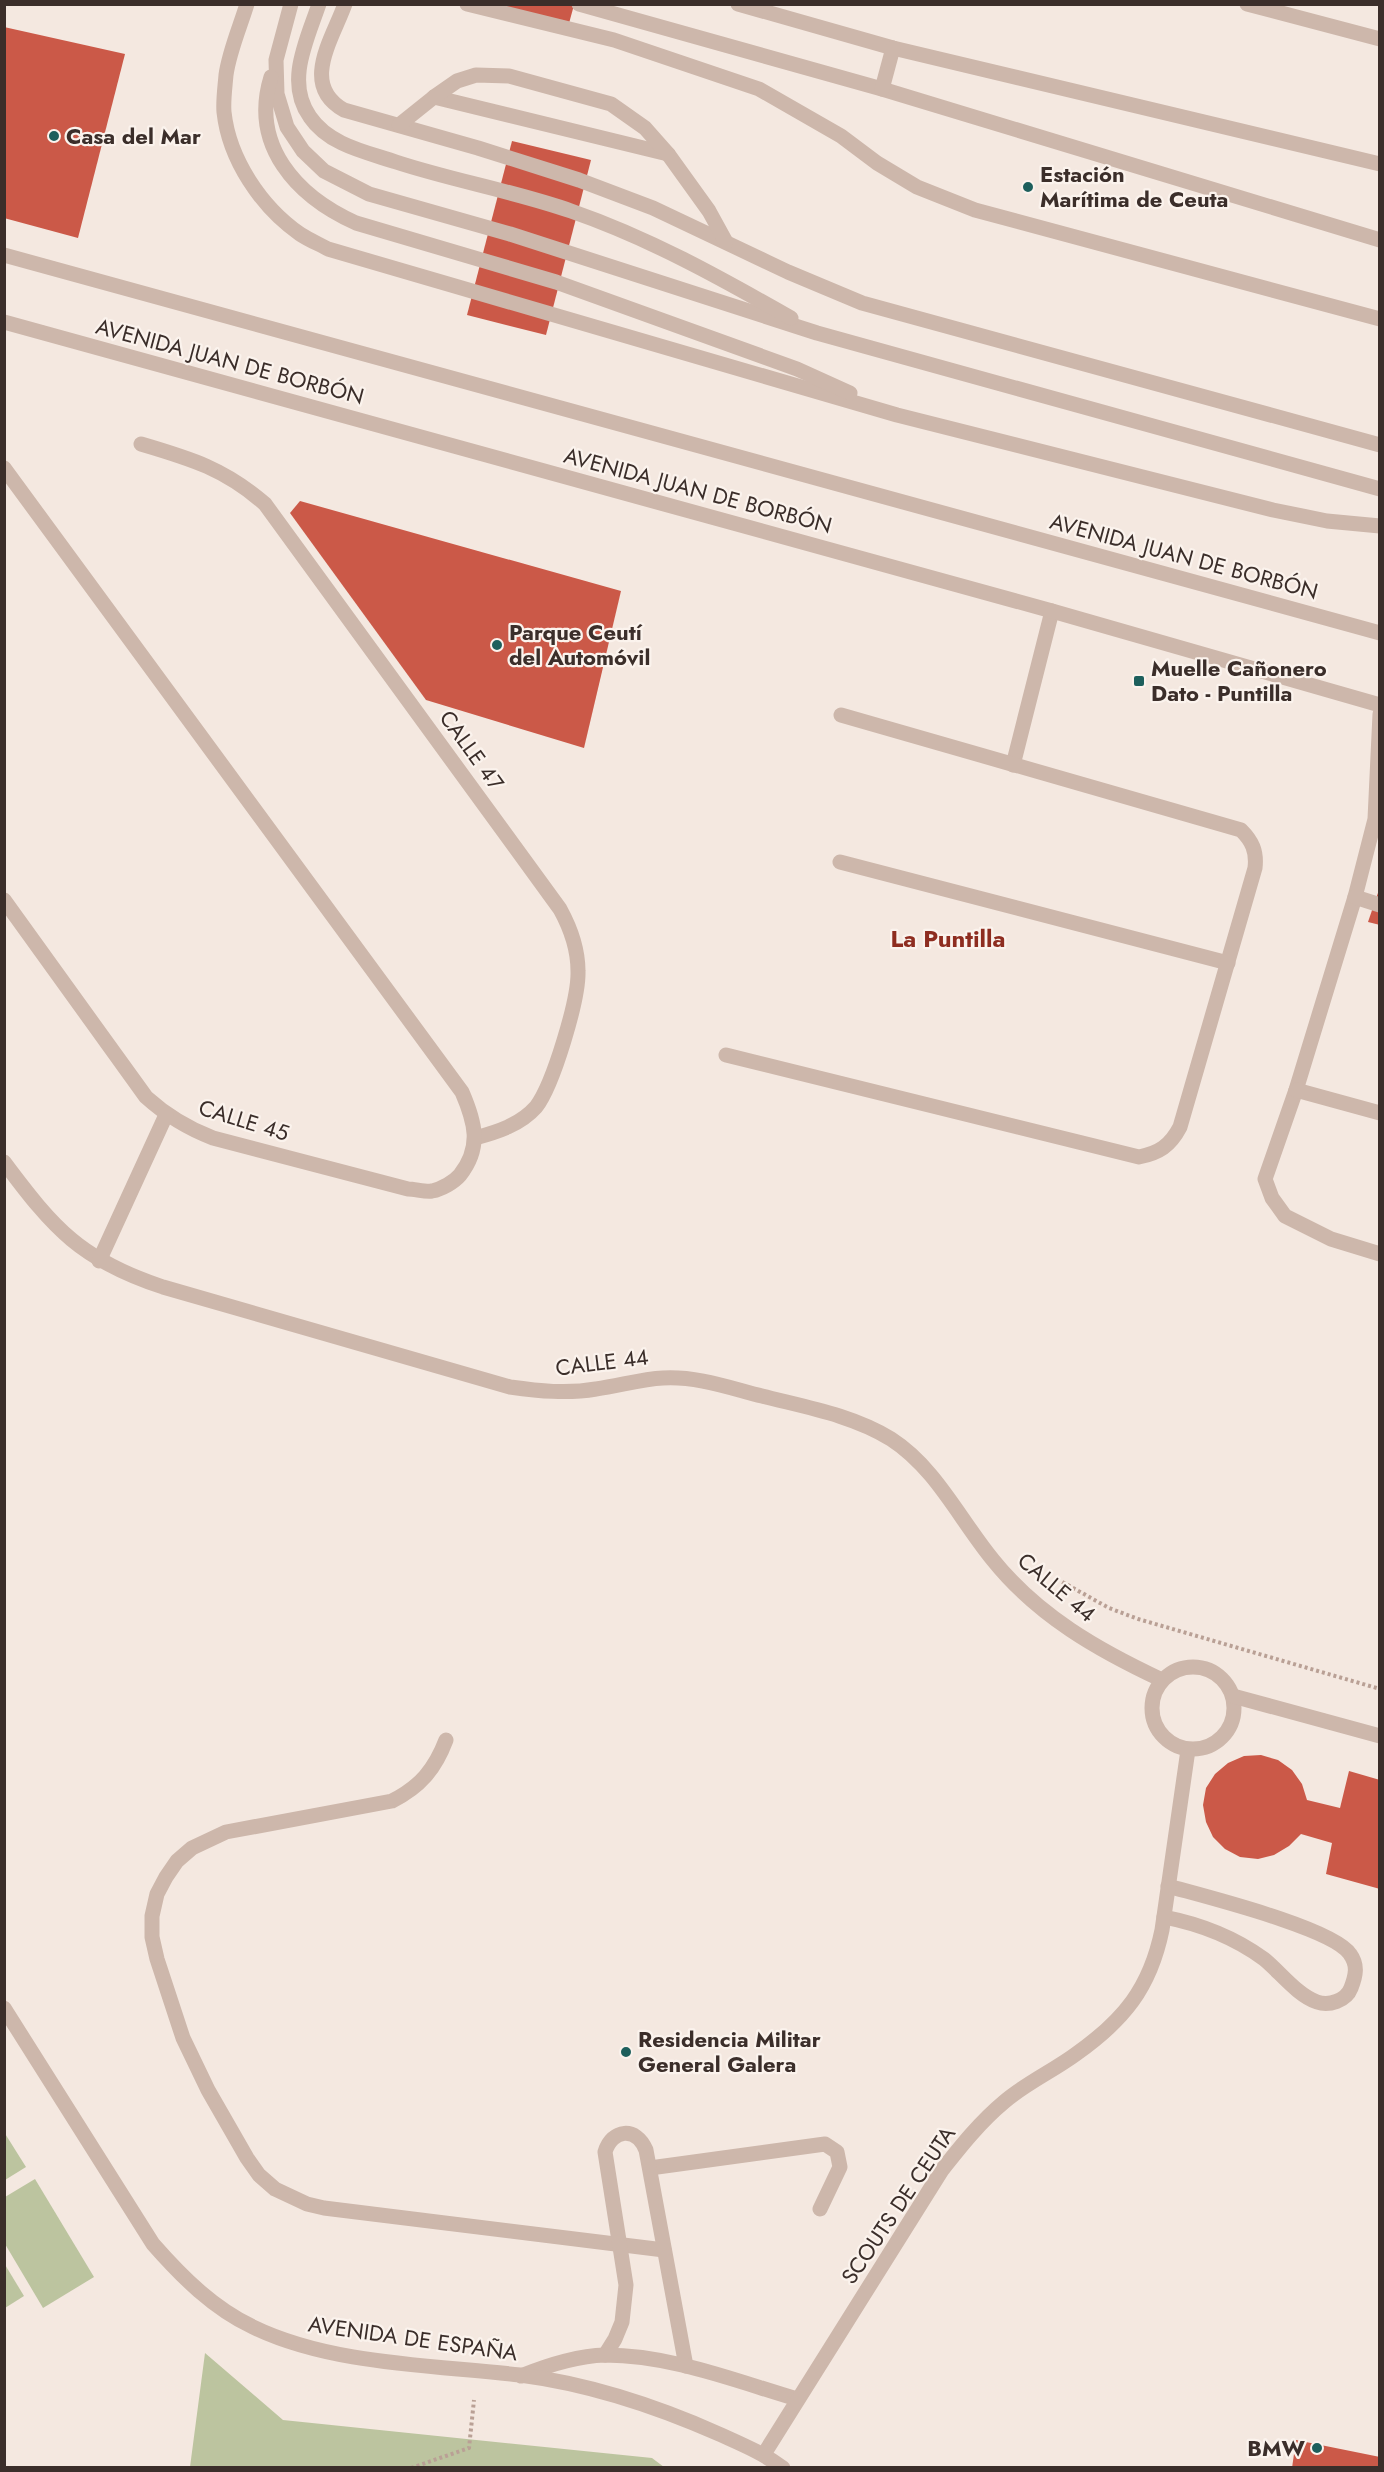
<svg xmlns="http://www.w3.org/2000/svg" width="1384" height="2472" font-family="Jost,sans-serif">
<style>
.green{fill:#bcc49f}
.building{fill:#cb5948}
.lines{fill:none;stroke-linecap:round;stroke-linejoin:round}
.path{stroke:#b9a095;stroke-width:4;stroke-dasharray:3 3;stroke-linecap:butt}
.service{stroke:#cdb7ab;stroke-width:15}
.minor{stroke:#cdb7ab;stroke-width:15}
.poi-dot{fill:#1d5f5c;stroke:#fbf3ed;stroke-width:2}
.labels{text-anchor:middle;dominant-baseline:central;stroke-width:4.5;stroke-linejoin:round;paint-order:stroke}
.poi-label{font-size:22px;font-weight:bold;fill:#3b2e2a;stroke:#fbf3ed;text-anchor:start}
.street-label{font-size:22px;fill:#3b2e2a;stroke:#fbf3ed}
.neighbourhood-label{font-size:24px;font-weight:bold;fill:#8e2d20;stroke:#fbf3ed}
</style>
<rect width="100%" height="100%" fill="#f4e8e0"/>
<g class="green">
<polygon points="4,2132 26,2167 5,2180 4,2180"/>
<polygon points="35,2179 94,2277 43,2308 5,2244 5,2197"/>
<polygon points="4,2263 24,2296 5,2308 4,2308"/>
<polygon points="205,2353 283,2420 652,2458 664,2467 190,2467"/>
</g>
<g class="building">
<polygon points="482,5 574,5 568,27"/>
<polygon points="4,27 125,54 78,238 4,218"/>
<polygon points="512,141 591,160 546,335 467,315"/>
<polygon points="300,501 621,591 584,748 426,700 290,513"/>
<polygon points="1380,887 1380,925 1368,922"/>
<polygon points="1261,1755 1278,1760 1292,1770 1302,1784 1307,1800 1340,1808 1349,1771 1380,1780 1380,1889 1326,1874 1332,1843 1301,1834 1289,1846 1274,1855 1258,1859 1240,1857 1225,1849 1213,1837 1206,1822 1203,1805 1206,1788 1215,1774 1228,1763 1244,1756"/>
<polygon points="1296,2440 1380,2457 1380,2468 1292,2468"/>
</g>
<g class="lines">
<g class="path">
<polyline points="1057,1579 1109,1608 1138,1619 1380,1689"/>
<polyline points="411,2468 469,2448 474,2400"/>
</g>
<g class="service">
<path d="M247,4C240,27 229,52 226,75C225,87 223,101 224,112C229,159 261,207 300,234C309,240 319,244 328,249L897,415L1273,510L1327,521L1380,526"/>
<polyline points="291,4 276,60 277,94 287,127 303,151 324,171 369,194 510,234 817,333 1380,489"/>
<path d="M319,4C307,40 285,82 310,117C329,145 366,152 396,162C454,181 514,191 571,211C649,238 719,277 791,318"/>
<path d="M345,4C332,40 300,85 344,110L478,148L579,180L653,208L788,272L862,303L1380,445"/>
<polyline points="467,4 614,40 759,89 841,136 877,163 917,187 975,210 1380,319"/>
<polyline points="579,4 882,89 1380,240"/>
<polyline points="738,4 893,48 1380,164"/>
<polyline points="1247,4 1380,39"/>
<path d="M271,77C250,145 296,196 356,223L556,282L797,369L850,393"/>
<polyline points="882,89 893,48"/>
<polyline points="434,97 668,154"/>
<polyline points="399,125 434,97 457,81 476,75 509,76 611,104 645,128 668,154 709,211 726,242"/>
<path d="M141,444C192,459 225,469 265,504L560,909C571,929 578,948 578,971C579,999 553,1085 536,1107C520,1125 497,1132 475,1138"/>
<polyline points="1380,714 1375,819 1355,897 1296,1090 1265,1179 1272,1198 1285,1216 1331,1239 1380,1254"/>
<polyline points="1013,765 1052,611"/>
<polyline points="840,862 1228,963"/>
<polyline points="1355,897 1380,905"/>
<path d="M726,1055L1139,1157C1159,1153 1170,1146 1180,1127L1255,868C1257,851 1252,841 1241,830L841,715"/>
<polyline points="1296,1090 1380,1113"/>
<path d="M446,1740C435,1769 420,1787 392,1801L226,1832L192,1848L177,1861L166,1877L157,1894L152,1916V1937L157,1959L183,2038L208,2090L247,2158L259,2175L275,2189L307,2204L324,2208L664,2250"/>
<path d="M1164,1917C1200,1924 1234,1937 1264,1959C1280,1972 1297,1995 1317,2002C1329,2006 1346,2001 1351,1988C1356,1975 1358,1965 1350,1954C1333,1928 1203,1896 1168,1886"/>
<polyline points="650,2168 825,2144 837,2152 840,2167 820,2209"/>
<path d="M605,2355L615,2339L622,2322L626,2285L605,2152C612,2129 636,2126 646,2150L686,2366"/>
<path d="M521,2376C548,2365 576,2356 605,2355C671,2355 736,2381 797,2399"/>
</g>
<g class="minor">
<polyline points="4,255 1380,633"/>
<polyline points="4,322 1052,611 1380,705"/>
<path d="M4,468L462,1092C475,1122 482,1147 460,1175C454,1182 442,1189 432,1191C425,1192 415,1189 408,1189L213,1138C187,1128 167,1116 146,1097L4,900"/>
<path d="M4,1162C54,1229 81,1260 163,1287L510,1387C539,1391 567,1394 596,1389C619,1386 641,1379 663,1378C697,1376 730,1388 762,1396C805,1407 852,1415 891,1439C936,1468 960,1520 993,1560C1038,1616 1098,1650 1162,1680"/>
<polyline points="99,1261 166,1115"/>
<circle cx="1193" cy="1708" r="41"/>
<polyline points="1233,1696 1380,1736"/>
<path d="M4,2008L153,2244C182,2277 213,2308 253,2327C331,2365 434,2365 520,2375C589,2384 656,2406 719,2434C741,2444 763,2453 783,2468"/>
<path d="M764,2454L942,2170C961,2146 980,2122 1004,2102C1026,2083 1053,2071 1076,2054C1124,2020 1150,1988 1162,1930L1188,1750"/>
</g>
</g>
<g class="poi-dot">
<circle cx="54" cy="136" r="6"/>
<circle cx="1028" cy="187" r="6"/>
<circle cx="497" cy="645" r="6"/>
<rect x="1133" y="675" width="12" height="12" rx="3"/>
<circle cx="626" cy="2052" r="6"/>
<circle cx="1317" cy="2448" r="6"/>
</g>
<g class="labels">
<g class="poi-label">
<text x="66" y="136">Casa del Mar</text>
<text x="1040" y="174">Estación<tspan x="1040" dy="25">Marítima de Ceuta</tspan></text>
<text x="509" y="632">Parque Ceutí<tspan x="509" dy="25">del Automóvil</tspan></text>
<text x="1151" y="668">Muelle Cañonero<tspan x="1151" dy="25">Dato - Puntilla</tspan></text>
<text x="638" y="2039">Residencia Militar<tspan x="638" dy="25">General Galera</tspan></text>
<text x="1305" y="2448" text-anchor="end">BMW</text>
</g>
<g class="street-label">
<text transform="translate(230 361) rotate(15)">AVENIDA JUAN DE BORBÓN</text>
<text transform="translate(698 490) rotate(15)">AVENIDA JUAN DE BORBÓN</text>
<text transform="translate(1184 556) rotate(15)">AVENIDA JUAN DE BORBÓN</text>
<text transform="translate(472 750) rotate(54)">CALLE 47</text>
<text transform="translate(244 1120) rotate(17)">CALLE 45</text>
<text transform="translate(602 1362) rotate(-7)">CALLE 44</text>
<text transform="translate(1057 1587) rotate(40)">CALLE 44</text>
<text transform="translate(898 2205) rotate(-56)">SCOUTS DE CEUTA</text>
<text transform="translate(413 2338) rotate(8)">AVENIDA DE ESPAÑA</text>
</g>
<g class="neighbourhood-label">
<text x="948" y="938">La Puntilla</text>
</g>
</g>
<rect width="1384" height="2472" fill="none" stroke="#3b2e2a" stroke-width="12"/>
</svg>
